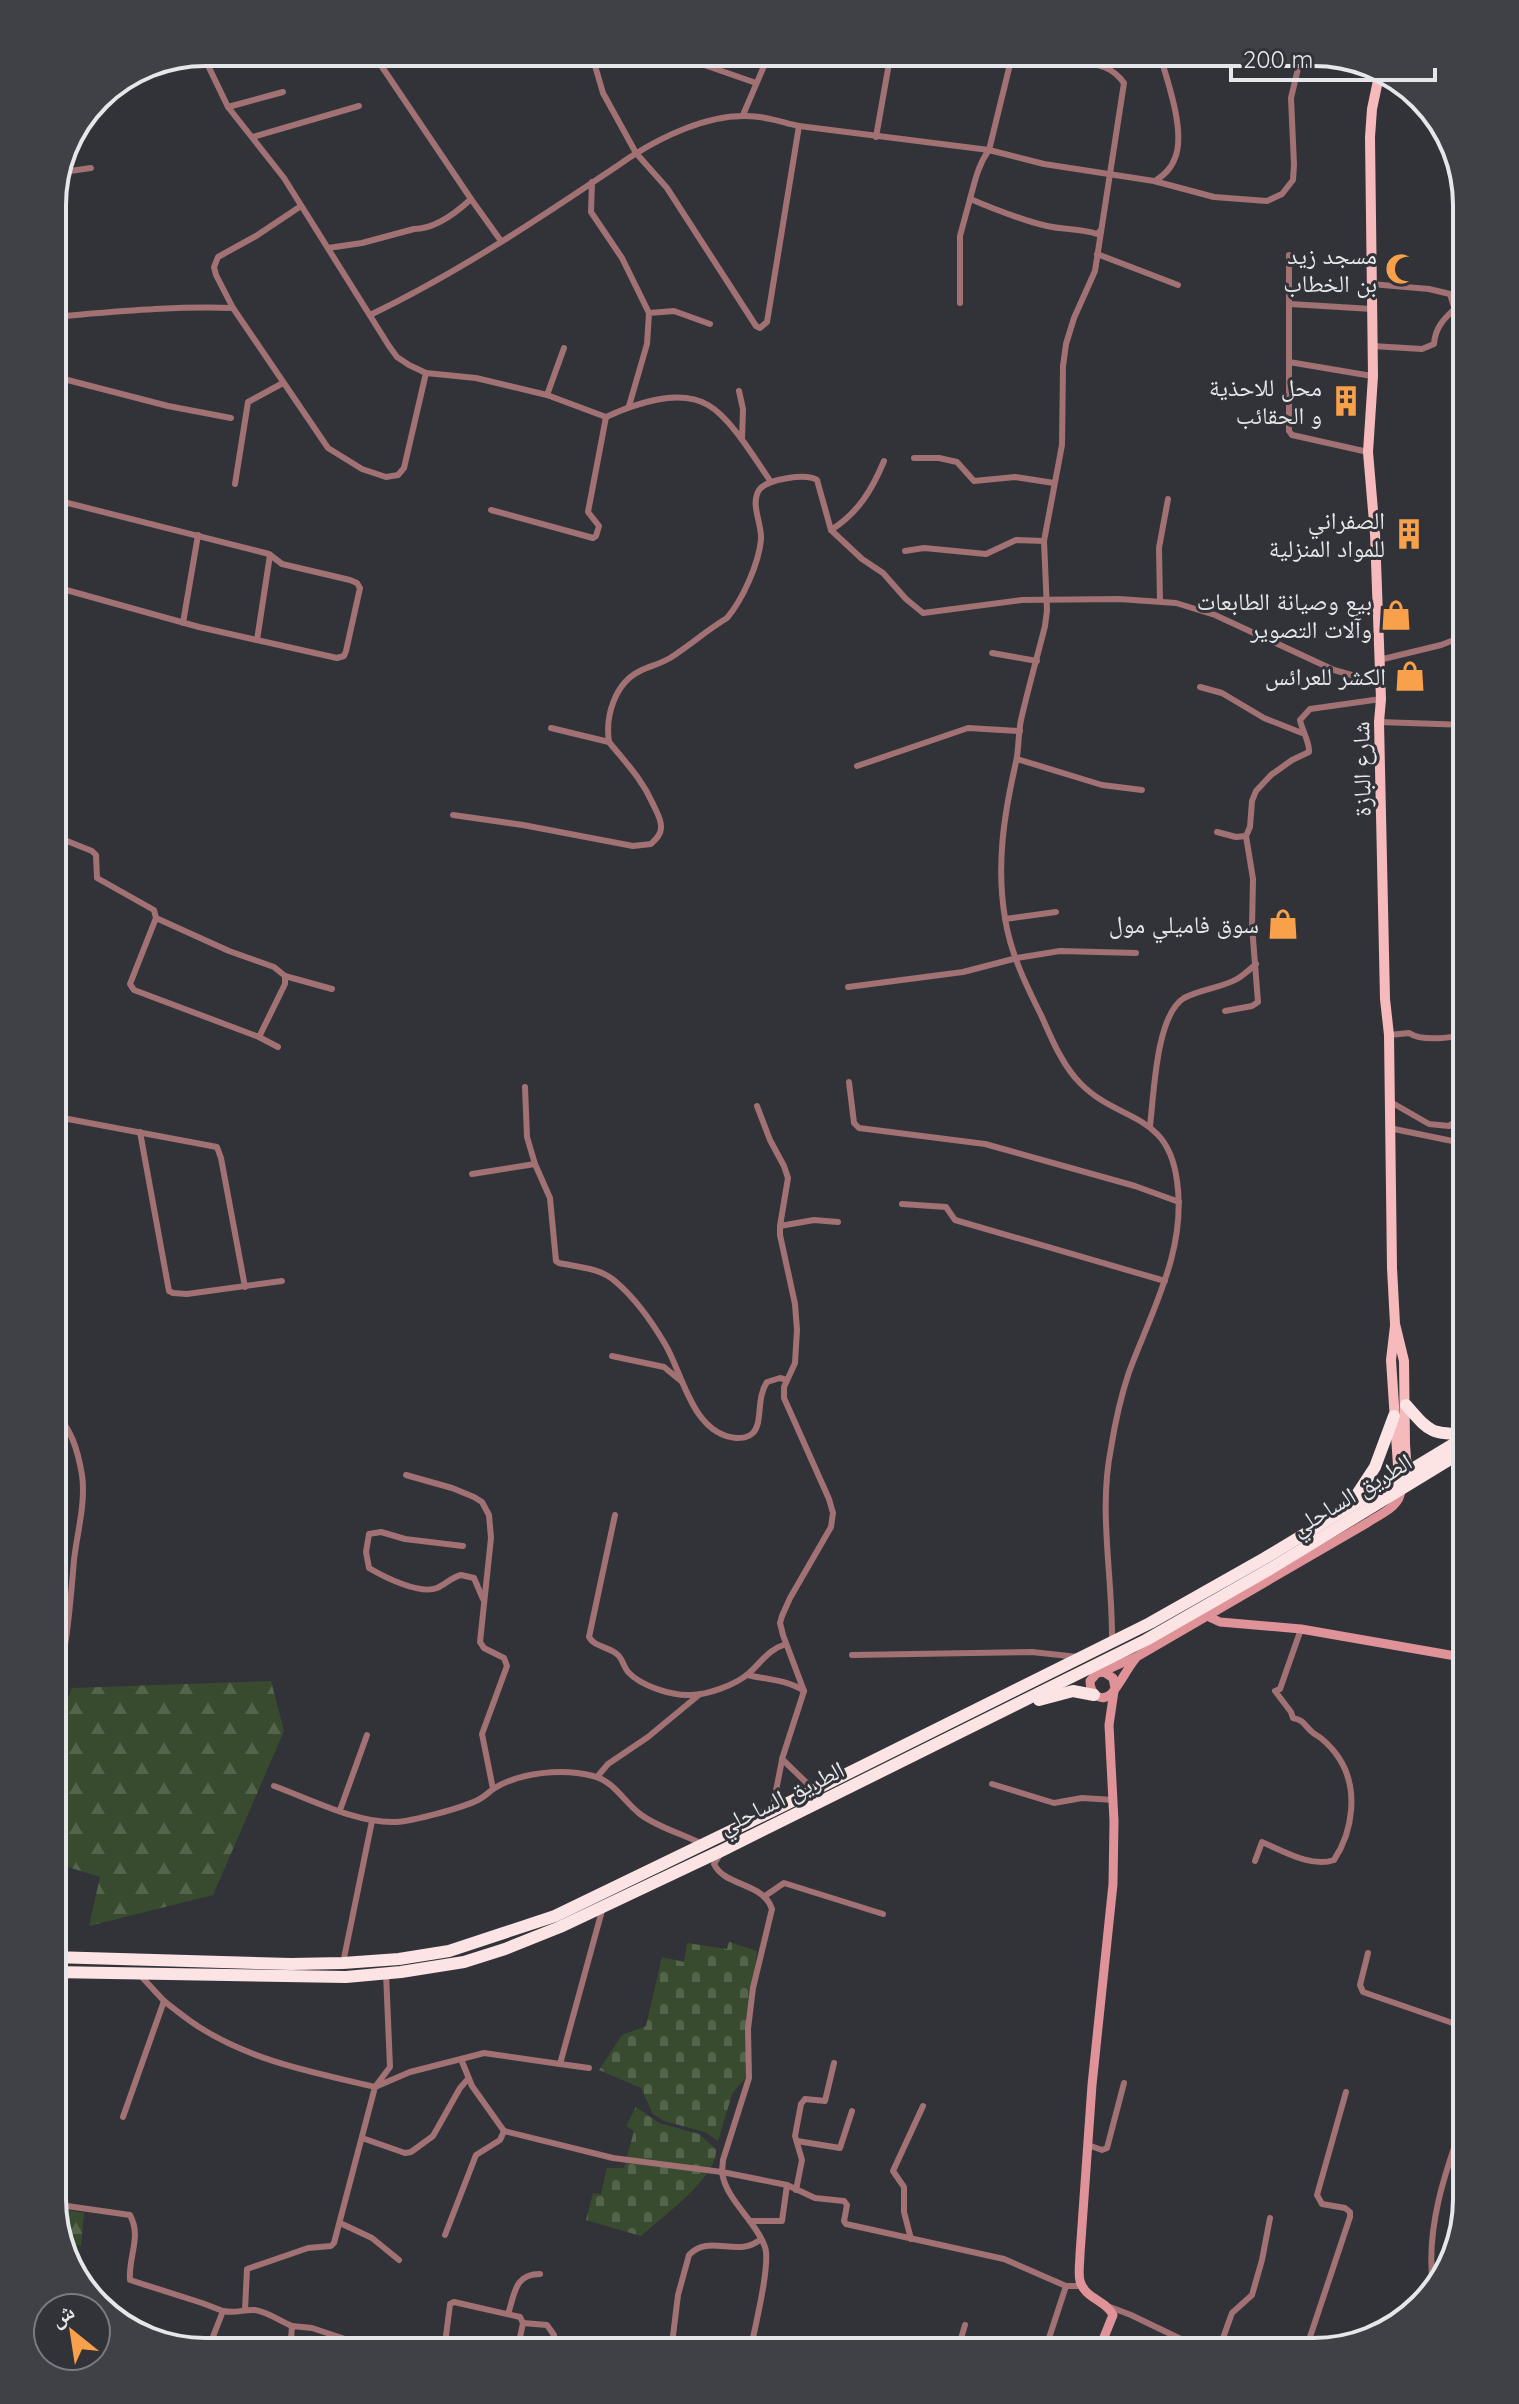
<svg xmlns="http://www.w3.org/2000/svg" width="1519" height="2404" font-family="Quicksand,'Noto Naskh Arabic',sans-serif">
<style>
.forest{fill:url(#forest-firs)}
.cemetery{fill:url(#cemetery-stones)}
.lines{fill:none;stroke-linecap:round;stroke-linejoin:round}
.street{stroke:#a17173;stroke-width:6}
.secondary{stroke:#df9297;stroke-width:9}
.primary{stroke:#f6babd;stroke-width:10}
.highway{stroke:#fce3e4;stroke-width:12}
.labels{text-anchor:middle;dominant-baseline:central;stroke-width:6;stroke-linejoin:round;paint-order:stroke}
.poi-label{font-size:24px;fill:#e6e7eb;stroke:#313339;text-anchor:end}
.street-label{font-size:24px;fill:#e6e7eb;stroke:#313339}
.rim{fill:none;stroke:#e6e7eb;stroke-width:4}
</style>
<defs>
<pattern id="forest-firs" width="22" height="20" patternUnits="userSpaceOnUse" patternTransform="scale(2)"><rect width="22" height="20" fill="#384b2e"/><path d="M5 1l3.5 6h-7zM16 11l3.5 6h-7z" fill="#55654c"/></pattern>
<pattern id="cemetery-stones" width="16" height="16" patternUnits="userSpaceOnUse" patternTransform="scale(2)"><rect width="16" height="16" fill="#384b2e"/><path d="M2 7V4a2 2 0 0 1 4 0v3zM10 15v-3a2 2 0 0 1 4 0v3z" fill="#55654c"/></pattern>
</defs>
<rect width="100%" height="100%" fill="#313339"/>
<g class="forest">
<polygon points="271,1681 284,1731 213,1895 89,1926 100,1877 52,1862 52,1838 63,1764 52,1765 52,1739 72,1688"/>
<polygon points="54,2208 84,2213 81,2246 62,2241"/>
</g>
<g class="cemetery">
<polygon points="729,1942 757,1951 748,2025 746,2077 732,2094 718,2141 705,2132 664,2121 653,2114 641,2088 599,2070 622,2035 646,2026 662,1957 684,1962 687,1943 727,1949"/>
<path d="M636,2107L659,2123L699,2134L716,2149C718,2177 662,2217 641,2236L586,2220L593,2193L601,2194L607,2168H624L634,2131L626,2126Z"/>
</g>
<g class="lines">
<g class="street">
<polyline points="1015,52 1043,52"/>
<path d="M1049,52C1076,70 1103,54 1124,83L1095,271L1074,318L1066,344L1063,366L1062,445L1044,541L1047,610L1045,626C1037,658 1028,689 1021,720C1018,734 1019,749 1016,762C1004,814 996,865 1005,918C1010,952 1026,985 1041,1015C1051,1037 1062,1065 1080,1083C1119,1123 1168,1111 1177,1181C1187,1249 1152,1310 1129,1372C1121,1396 1115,1423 1111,1448C1098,1513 1113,1577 1112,1642"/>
<polyline points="1319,52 1330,54"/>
<path d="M202,53L228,107L284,178L389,346L397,357L409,365L426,373L476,378L547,395L606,417C634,404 679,388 708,405C731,418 755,459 771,482"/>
<polyline points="1177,55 1240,52"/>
<polyline points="640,56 681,64 690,60 756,83"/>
<polyline points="228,107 283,92"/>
<polyline points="743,115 770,52"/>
<polyline points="799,126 989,150 1013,52"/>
<polyline points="253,137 359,106"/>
<polyline points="876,137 891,52"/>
<polyline points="63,172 91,168"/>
<path d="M1155,181C1164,175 1171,169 1175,158C1186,131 1167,80 1159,52"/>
<polyline points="592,182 591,212 622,258 649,313"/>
<polyline points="471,199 501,241"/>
<path d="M1100,231L1097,234C1081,228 1064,230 1047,226C1020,220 995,209 970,199C975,181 978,165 989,150L1044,164L1154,181L1214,197L1267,201L1282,194L1293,180L1294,165L1291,98L1302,52"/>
<path d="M328,248L362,243L414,229C435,229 457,212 471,199L372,52"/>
<polyline points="1097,254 1178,285"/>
<polyline points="1289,255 1289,431 1292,435 1368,452"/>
<polyline points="1371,284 1429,289 1450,294 1462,332 1467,342"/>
<polyline points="960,303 960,236 970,199"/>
<polyline points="1290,304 1372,309"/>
<polyline points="233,308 216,275 214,267 218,257 256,236 301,206"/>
<path d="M370,315C462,271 547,213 632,156C663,136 706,116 743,116C762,115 781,122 799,126L767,322L760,328L756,326L667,188L636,153L603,93L591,52"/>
<path d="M52,317C114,312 170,306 233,308L328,448L362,469L386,477L398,475L404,468L426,373"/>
<path d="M1372,346L1422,349L1434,344C1435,328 1444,318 1456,308"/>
<polyline points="1289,362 1372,376"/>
<polyline points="52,376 168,406 231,418"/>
<polyline points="739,391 743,409 742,439"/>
<polyline points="547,395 564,348"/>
<polyline points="629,406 647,344 649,313 674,311 710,324"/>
<polyline points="914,458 939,458 957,462 974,481 1015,477 1054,483"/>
<polyline points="235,484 248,402 283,383"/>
<polyline points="491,510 593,538 596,536 599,526 588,512 606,417"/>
<path d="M831,530C858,513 872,490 884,461"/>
<polyline points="905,551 924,548 986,554 1016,540 1044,541"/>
<polyline points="52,586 199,627 337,658 344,656 346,651 360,588 357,583 350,580 282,564 269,554 52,499"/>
<polyline points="1160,601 1159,548 1168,499"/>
<polyline points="183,623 198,535"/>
<polyline points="257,640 270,555"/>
<polyline points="992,653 1037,661"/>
<polyline points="1379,660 1441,645 1467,635"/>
<polyline points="1200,687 1222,693 1264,718 1302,733"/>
<polyline points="1379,722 1467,725"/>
<polyline points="1456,725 1464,815 1462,900 1467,959"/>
<polyline points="551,728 609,742"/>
<polyline points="1017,759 1102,785 1142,790"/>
<polyline points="857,766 968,728 1020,731"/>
<path d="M453,815L523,825L633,846L651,844C655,840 661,835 661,828C662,820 656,811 653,804C642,779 626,763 609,742C605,716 615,683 640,671C650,666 660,664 670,658C689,646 707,630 727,618C743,599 759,563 761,539C762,523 750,505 759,490C767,479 806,473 817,480L831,530L862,559L883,573L906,599L923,613L1022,600L1119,599L1176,603L1215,615L1334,670L1380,683"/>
<polyline points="1217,832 1236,837 1246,836"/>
<polyline points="52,835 92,851 96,855 97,878 154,910 156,918 229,951 274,967 285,976 285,984 259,1037 134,990 130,984 156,918"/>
<polyline points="1005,919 1056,912"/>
<polyline points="285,976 332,989"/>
<polyline points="848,987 963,972 1017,958 1060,951 1136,953"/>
<path d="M1225,1011L1252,1006L1258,1002L1252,926L1253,879L1246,836L1250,827L1252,801L1256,791L1271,775L1292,760L1309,752C1310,743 1302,730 1300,720L1310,709L1381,699"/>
<path d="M1389,1035L1409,1033C1421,1041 1457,1040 1467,1030"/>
<polyline points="259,1037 278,1047"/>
<polyline points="849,1082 854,1123 859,1128 985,1144 1135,1186 1179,1202"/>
<polyline points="525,1087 527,1137 535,1164"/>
<polyline points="1389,1101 1429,1124 1449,1126 1459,1119 1463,1111 1462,1035"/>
<polyline points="757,1106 770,1140 784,1166 788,1178 780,1226 780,1235 795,1304 797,1330 795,1363 784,1387 784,1398 829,1499 833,1513 831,1527 790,1598 782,1616 780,1623 783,1635 804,1691 782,1759 814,1790"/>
<polyline points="52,1116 217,1147 221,1158 245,1287"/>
<path d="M1150,1126C1154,1094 1156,1015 1184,998C1201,989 1221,988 1237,979C1244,975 1250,969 1256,964"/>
<polyline points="1389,1128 1467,1144"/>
<polyline points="140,1132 169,1291 173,1293 187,1294 282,1281"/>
<path d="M472,1174L535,1164L550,1198L556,1261L559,1263C578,1267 601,1268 616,1282C636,1299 652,1322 665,1344C683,1374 692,1434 736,1438C742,1438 748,1438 753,1433C763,1423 756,1398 767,1382L780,1378L787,1380"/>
<polyline points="902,1204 946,1207 955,1220 1165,1281"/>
<polyline points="780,1226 814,1220 838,1222"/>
<polyline points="612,1356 664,1367 681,1381"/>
<polyline points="406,1475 452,1488 474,1497 482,1502 489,1515 491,1538 480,1642 484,1648 504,1658 507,1666 482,1734 493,1789"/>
<path d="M615,1515L589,1637C595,1648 610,1646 619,1656C623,1661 624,1667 628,1672C641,1686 672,1696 691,1695C707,1695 735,1685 748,1674C762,1662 767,1650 786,1644"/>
<path d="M463,1546L405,1539L381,1532L369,1534L366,1552L369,1568C384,1577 420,1595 437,1588C446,1584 452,1577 461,1575L474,1578L483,1599"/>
<polyline points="852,1655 1032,1652 1078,1657"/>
<path d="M747,1675C765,1679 788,1680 804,1691"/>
<path d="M52,1705C66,1658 70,1609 74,1560C77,1533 86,1503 82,1475C78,1451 71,1426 52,1410"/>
<polyline points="597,1777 608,1764 648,1737 700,1694"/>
<polyline points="992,1784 1054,1803 1082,1798 1114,1800"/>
<path d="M274,1786C310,1799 358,1824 396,1822C413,1821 462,1808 478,1800C484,1797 488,1793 493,1789C520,1772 563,1768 593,1776C614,1781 624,1802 640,1814C657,1827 680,1833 700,1843"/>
<polyline points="340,1810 367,1735"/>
<polyline points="772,1811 782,1760"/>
<path d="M721,1853L714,1864C725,1887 763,1882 772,1909L753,1988L748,2029L749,2078L723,2160L722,2172L787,2185L815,2198L844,2201L847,2205L844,2221L846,2224L1004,2259L1066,2286H1082"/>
<path d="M1255,1861L1262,1842C1283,1851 1312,1868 1334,1860C1353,1831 1359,1789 1339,1758C1335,1752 1328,1744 1322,1739C1319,1736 1315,1735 1312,1732C1304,1725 1304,1720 1293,1718L1291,1712L1275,1691L1280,1689L1301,1629"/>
<polyline points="765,1896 784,1883 883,1914"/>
<polyline points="1368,1953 1360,1985 1363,1992 1467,2028"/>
<polyline points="343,1963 372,1821"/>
<polyline points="386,1973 390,2067 375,2087 410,2072 461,2059"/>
<path d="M164,2001C177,2011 190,2022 204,2030C256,2062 317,2073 375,2087L334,2243L331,2246L308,2248L247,2269L245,2310"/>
<polyline points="589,2068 560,2064 603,1907"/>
<polyline points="123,2117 164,2001 139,1974"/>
<path d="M504,2131L613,2158L722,2172C726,2201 755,2219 765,2247C771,2264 754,2331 750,2352"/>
<polyline points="362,2138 405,2153 411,2152 433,2136 460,2088 468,2079"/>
<polyline points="797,2141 840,2148 852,2111"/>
<polyline points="1088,2145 1102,2150 1107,2148 1124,2083"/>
<polyline points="796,2190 802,2160 795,2136 801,2104 805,2099 825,2101 834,2063"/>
<path d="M53,2204L130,2215C142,2237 128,2257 130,2280L202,2303L223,2311"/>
<polyline points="750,2221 782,2221 787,2185"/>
<polyline points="340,2223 372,2238 399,2260"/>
<polyline points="445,2235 476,2155 500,2140 504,2131 472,2086 461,2059 484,2053 560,2064"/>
<polyline points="911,2239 904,2212 904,2187 893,2171 923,2106"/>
<path d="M1434,2291C1423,2231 1447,2166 1467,2111"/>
<polyline points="1110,2307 1131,2315 1208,2352"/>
<path d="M508,2314C515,2294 514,2274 540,2274"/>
<polyline points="523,2323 547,2325 554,2335 555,2352"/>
<polyline points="1034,2339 1047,2340 1049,2338 1066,2286"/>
<path d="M207,2352L223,2311C236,2314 244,2309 255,2310C268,2312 280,2321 292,2326"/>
<polyline points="290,2352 292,2326 312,2328 384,2352"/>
<polyline points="444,2352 450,2304 454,2302 520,2317 523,2323 517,2352"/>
<path d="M671,2352L678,2295L689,2255C709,2233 738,2259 761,2239"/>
<polyline points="957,2352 965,2325"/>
<polyline points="1218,2352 1232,2313 1252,2295 1262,2260 1270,2218"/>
<polyline points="1305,2352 1350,2217 1350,2212 1345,2208 1322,2204 1317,2195 1346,2092"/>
</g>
<g class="secondary">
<polyline points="1207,1616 1220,1622 1301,1629 1467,1658"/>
<path d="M1102,1672L1138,1656L1367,1523C1380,1514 1401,1507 1401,1489"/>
<path d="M1115,1688L1113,1678L1104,1672L1097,1673L1090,1681C1090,1694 1102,1704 1112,1693C1121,1682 1127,1669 1136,1658"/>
<path d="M1098,2352L1113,2315C1106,2300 1085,2299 1080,2281C1078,2273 1080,2262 1080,2254L1092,2085L1113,1884L1114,1821L1109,1725L1114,1691"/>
</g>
<g class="primary">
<polyline points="1380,71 1372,109 1370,137 1373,376 1368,452 1375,534 1381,699 1379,722 1385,999 1389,1035 1392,1268 1395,1324 1404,1361 1405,1444 1406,1459 1411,1477"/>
<polyline points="1395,1326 1391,1360 1399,1481"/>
</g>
<g class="highway">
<path d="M1406,1405C1430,1432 1429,1434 1467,1434"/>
<polyline points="1354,1499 1375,1467 1394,1416"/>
<polyline points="1039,1700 1073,1691 1094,1695"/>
<polyline points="52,1957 291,1964 343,1963 399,1959 449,1951 555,1916 772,1811 1150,1623 1265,1558 1467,1436"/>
<polyline points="52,1972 346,1977 401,1972 464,1962 505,1949 560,1927 723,1850 1146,1640 1270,1569 1467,1449"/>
</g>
</g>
<defs>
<symbol id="mosque-bare" viewBox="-9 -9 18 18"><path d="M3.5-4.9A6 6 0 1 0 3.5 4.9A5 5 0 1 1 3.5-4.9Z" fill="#f8a14a" stroke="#313339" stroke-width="2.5" paint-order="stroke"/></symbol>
<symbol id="building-bare" viewBox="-9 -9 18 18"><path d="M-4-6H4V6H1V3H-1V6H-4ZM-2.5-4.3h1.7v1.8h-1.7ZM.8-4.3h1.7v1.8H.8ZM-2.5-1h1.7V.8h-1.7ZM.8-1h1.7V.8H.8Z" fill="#f8a14a" stroke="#313339" stroke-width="2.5" paint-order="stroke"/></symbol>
<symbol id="shop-bare" viewBox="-9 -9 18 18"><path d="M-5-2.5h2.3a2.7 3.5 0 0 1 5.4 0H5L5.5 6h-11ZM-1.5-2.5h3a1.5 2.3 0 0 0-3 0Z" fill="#f8a14a" stroke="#313339" stroke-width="2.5" paint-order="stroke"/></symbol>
</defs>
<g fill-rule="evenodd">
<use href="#mosque-bare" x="1379" y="247" width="44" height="44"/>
<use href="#building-bare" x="1324" y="379" width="44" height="44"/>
<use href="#building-bare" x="1387" y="512" width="44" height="44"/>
<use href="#shop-bare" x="1374" y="593" width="44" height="44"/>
<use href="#shop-bare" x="1388" y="654" width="44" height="44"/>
<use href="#shop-bare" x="1261" y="902" width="44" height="44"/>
</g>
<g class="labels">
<g class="poi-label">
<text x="1377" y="255">مسجد زيد<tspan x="1377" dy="28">بن الخطاب</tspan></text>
<text x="1322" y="387">محل للاحذية<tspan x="1322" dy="28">و الحقائب</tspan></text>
<text x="1385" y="520">الصفراني<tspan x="1385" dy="28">للمواد المنزلية</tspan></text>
<text x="1372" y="601">بيع وصيانة الطابعات<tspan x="1372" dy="28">وآلات التصوير</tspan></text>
<text x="1386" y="676">الكشر للعرائس</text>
<text x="1259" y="924">سوق فاميلي مول</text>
</g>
<g class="street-label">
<text transform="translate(1361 769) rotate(-91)">شارع البازة</text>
<text transform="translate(1351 1494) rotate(-31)">الطريق الساحلي</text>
<text transform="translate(781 1797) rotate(-26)">الطريق الساحلي</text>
</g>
</g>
<path d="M0 0H1519V2404H0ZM205 66H1314A139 139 0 0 1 1453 205V2199A139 139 0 0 1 1314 2338H205A139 139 0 0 1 66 2199V205A139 139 0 0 1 205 66Z" fill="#3f4147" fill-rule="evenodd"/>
<path class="rim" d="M205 66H1314A139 139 0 0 1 1453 205V2199A139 139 0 0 1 1314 2338H205A139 139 0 0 1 66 2199V205A139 139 0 0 1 205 66Z"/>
<g transform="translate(72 2332) rotate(330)"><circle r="38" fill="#313339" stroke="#797b80" stroke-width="2"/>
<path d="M0-6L14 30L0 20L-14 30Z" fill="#f8a14a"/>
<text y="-12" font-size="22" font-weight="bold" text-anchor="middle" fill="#e6e7eb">ش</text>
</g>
<path d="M1231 68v12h204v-12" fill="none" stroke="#e6e7eb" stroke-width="4"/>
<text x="1243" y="68" font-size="24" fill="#e6e7eb" stroke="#313339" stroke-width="6" paint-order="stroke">200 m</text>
</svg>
